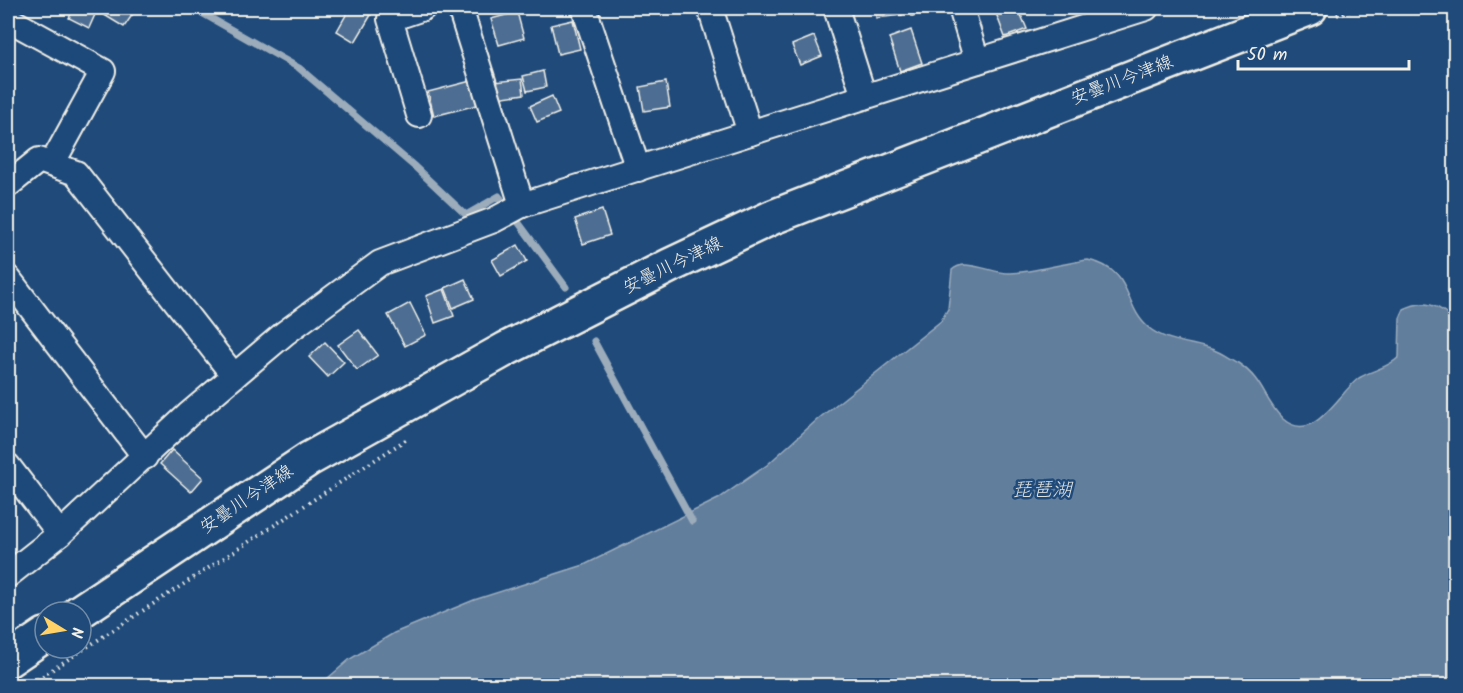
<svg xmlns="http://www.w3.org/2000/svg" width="1463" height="693" font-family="Kalam,'Klee One',sans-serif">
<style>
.water{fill:#627e9d;stroke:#9cacbb;stroke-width:1.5}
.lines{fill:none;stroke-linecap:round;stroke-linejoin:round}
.stream{stroke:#9cacbb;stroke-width:7}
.building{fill:#4d6e92;stroke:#f4f1e8;stroke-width:1.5}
.street-casing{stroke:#f4f1e8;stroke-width:28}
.secondary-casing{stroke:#f4f1e8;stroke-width:38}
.path{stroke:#f4f1e8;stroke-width:4;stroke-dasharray:1.5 4.5;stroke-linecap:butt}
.street{stroke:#1f4a7a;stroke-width:24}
.secondary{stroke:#1f4a7a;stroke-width:33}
.labels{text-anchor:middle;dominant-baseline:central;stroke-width:5;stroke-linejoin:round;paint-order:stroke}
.street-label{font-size:18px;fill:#f4f1e8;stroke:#1f4a7a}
.water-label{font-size:20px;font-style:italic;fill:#dee0dd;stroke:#1f4a7a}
</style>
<rect width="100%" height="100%" fill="#1f4a7a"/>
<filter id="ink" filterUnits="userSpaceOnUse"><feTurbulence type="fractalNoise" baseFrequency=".0167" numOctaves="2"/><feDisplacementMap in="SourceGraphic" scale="12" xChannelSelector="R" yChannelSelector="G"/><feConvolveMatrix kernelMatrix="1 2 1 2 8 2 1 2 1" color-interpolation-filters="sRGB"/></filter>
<g filter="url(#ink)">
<path class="water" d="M1088,260C1135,270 1122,306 1149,328C1166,342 1194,343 1214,350C1222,353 1230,359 1238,363C1264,380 1264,401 1283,419C1314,446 1339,392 1359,378C1372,370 1388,368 1399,357L1400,318L1404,309C1425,298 1439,306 1455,320V685H320L350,659L394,633L474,600L584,565L718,499L767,465L818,419L941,321L948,309L952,270C966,257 992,274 1010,273C1036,272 1062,263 1088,260Z"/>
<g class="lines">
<g class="stream">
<polyline points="193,8 299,68 415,167 466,215 499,196 566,287"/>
<polyline points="594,341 692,521"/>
</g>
</g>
<g class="building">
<polygon points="74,8 98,8 89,28 69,18"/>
<polygon points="105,8 137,8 124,27 101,13"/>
<polygon points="350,8 357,8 371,15 355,42 337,31"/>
<polygon points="875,8 901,8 902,15 876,18"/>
<polygon points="910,8 938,8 939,9 912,16"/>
<polygon points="994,8 1018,8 1027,29 1005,37"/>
<polygon points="517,12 524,38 499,45 491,19"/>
<polygon points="573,20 580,49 558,54 551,25"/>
<polygon points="911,30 922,63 900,71 889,38"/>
<polygon points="814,36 822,56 800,65 792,45"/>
<polygon points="543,71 546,87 527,91 523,76"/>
<polygon points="522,79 524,94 497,98 495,82"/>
<polygon points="471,81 477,105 434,116 428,92"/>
<polygon points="666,82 670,107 644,111 640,87"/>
<polygon points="552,96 559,113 537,122 530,106"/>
<polygon points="602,210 610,235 583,244 575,219"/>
<polygon points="518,245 527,261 501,276 492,260"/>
<polygon points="465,279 474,299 453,308 445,288"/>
<polygon points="444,289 454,316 435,323 426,296"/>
<polygon points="410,303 426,335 405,346 388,315"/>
<polygon points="359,330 378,355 357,370 338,345"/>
<polygon points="325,342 344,362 328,377 309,357"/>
<polygon points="172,450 203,478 191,492 160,464"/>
</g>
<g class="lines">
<defs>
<g id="street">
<polyline points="460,8 522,205"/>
<polyline points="584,8 638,169"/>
<polyline points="710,8 750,133"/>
<polyline points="836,8 864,97"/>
<polyline points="961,8 977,61"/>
<polyline points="8,19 103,71 52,164"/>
<polyline points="419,115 390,19 423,8"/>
<polyline points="8,185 39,160 76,173 234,376"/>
<polyline points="8,278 145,457"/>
<polyline points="8,466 60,534"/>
<polyline points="8,575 60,534 188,415 285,333 380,263 494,220 522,205 1146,8"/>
</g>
<g id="secondary">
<polyline points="79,612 309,459 506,349 669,266 773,217 1310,8"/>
<polyline points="8,660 45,635"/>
</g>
</defs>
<use href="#street" class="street-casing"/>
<use href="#secondary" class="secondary-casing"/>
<g class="path">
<polyline points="1337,15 1356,8"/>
<polyline points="27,686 407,439"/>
</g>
<use href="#street" class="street"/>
<use href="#secondary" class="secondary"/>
</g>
</g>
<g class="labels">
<g class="street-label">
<text transform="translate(1122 81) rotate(-21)">安曇川今津線</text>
<text transform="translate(673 266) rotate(-26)">安曇川今津線</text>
<text transform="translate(247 500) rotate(-34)">安曇川今津線</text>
</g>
<g class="water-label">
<text x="1042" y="491">琵琶湖</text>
</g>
</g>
<rect width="1463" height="693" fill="none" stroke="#1f4a7a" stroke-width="30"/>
<rect x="15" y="15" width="1433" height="663" fill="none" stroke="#f4f1e8" stroke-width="2" filter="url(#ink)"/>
<g transform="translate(63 630) rotate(101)"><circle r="28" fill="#1f4a7a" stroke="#748da6" stroke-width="1.5"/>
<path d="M0-4.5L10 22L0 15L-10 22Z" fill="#ffd166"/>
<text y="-9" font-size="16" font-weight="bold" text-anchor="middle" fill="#f4f1e8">N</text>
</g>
<path d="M1238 60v9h171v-9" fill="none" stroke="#f4f1e8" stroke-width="3"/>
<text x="1247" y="60" font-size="18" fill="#f4f1e8" stroke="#1f4a7a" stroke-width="4.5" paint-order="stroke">50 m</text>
</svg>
